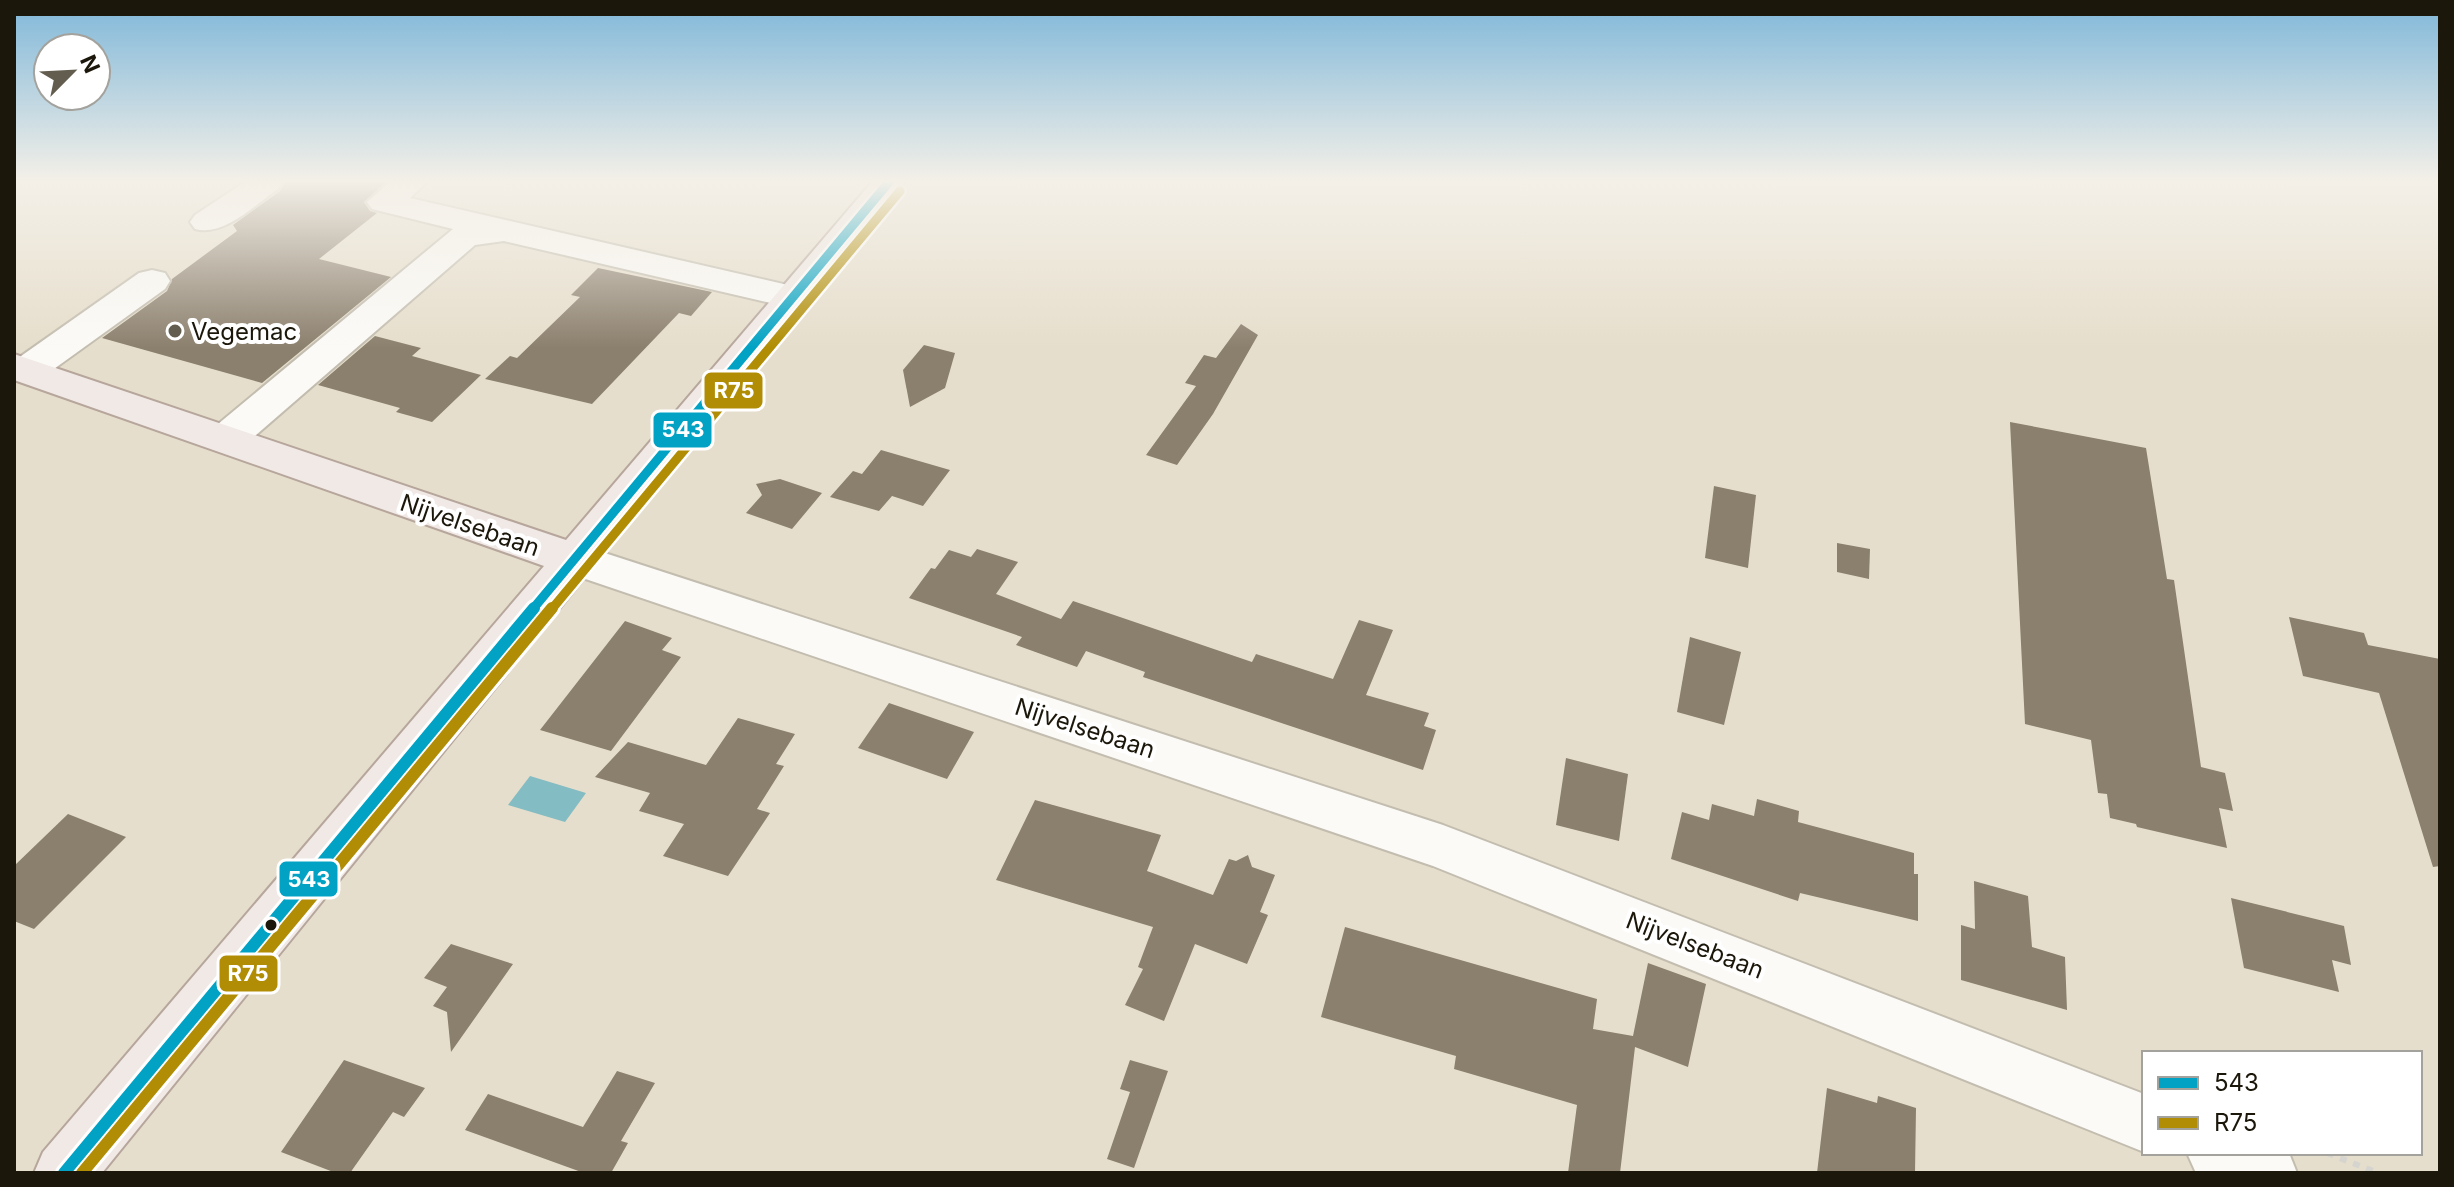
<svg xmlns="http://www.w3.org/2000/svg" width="2454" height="1187" font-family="Inter,sans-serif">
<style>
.water{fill:#83bcc2}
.building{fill:#8b7f6d}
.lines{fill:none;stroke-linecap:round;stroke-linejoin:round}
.minor-casing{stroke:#c3bdaf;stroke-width:4}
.major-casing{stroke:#b6a69b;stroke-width:4}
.path{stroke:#d6d4cf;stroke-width:6;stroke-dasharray:7 7;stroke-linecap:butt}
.minor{fill:#fbfaf7;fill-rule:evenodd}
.major{fill:#f1e9e6;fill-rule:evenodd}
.bus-1-far1-casing{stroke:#fff;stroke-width:14}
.bus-1-casing{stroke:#fff;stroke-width:18}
.bus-2-far1-casing{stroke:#fff;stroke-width:14}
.bus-2-casing{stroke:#fff;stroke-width:18}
.bus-1-far1{stroke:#01a2c4;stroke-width:9}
.bus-1{stroke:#01a2c4;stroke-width:12}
.bus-2-far1{stroke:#b08d04;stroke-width:9}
.bus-2{stroke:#b08d04;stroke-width:12}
.poi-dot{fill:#635d4f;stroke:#fff;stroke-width:3}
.bus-dot{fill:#1c170b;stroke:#fff;stroke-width:3}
.labels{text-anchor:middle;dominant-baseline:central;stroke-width:8;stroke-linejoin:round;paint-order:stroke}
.poi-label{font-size:24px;fill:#1c170b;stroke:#fff;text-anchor:start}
.street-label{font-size:24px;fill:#1c170b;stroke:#fff}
.line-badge{stroke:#fff;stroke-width:3}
.badge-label{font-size:22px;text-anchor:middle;font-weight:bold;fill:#fff}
</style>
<rect width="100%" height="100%" fill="#e6decc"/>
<polygon class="water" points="530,776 586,793 565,822 508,805"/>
<g class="building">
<polygon points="285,182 386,182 364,202 370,211 377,213 319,259 391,277 262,383 102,338 167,291 172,279 237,231 233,225 280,191"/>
<polygon points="598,268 712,292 691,316 679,313 592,404 485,379 510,356 517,358 580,297 571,295"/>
<polygon points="1241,324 1258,335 1213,414 1177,465 1146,455 1196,386 1185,383 1204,355 1216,358"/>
<polygon points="375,336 421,348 412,356 481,375 432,422 396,412 400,408 318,385"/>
<polygon points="924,345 955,353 945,388 910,407 903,370"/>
<polygon points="2010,422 2146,448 2167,579 2174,580 2201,767 2225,773 2233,811 2219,808 2227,848 2137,827 2136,824 2110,818 2107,794 2098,793 2091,740 2025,724"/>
<polygon points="881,450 950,470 923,506 892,496 879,511 830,497 853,471 862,474"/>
<polygon points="780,479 822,493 792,529 746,513 762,495 756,484"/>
<polygon points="1714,486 1756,495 1748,568 1705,558"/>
<polygon points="1837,543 1870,549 1869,579 1837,572"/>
<polygon points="977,549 1018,562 996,594 1061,619 1073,601 1252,662 1256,654 1333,679 1359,620 1393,630 1366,695 1429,713 1424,726 1436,730 1423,770 1143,677 1145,672 1086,651 1077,667 1016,645 1022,637 909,598 931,568 935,569 949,550 971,557"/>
<polygon points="2289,617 2364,633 2368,645 2440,659 2440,866 2433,867 2379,693 2303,676"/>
<polygon points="625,621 672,638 662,650 681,657 611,751 540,730"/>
<polygon points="1690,637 1741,652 1724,725 1677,712"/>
<polygon points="889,703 974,732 947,779 858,748"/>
<polygon points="738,718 795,734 776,764 784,766 757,809 770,813 728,876 663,856 684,824 639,811 650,793 595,777 628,742 706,765"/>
<polygon points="1566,758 1628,774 1619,841 1556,825"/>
<polygon points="1757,799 1799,811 1798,822 1914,853 1914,874 1918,874 1918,921 1800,893 1798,901 1671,859 1682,812 1709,820 1712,804 1754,816"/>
<polygon points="1035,800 1161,835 1147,871 1213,895 1229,859 1236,861 1248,855 1252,867 1275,875 1260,912 1268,915 1247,964 1195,944 1164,1021 1125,1005 1143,969 1138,967 1153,927 996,880"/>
<polygon points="68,814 126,837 34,929 14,921 14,866"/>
<polygon points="1974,881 2028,896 2032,947 2065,957 2067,1010 1961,980 1961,925 1975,929"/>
<polygon points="2231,898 2344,926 2351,965 2332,960 2339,992 2244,968"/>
<polygon points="1345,927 1597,999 1593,1029 1633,1036 1648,963 1706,984 1688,1067 1635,1047 1620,1173 1568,1173 1577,1105 1454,1069 1456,1056 1321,1017"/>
<polygon points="451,944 513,964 451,1052 447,1012 433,1006 447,987 424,978"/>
<polygon points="344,1060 425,1088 404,1117 393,1112 350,1173 336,1173 281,1152"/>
<polygon points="1130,1060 1168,1071 1134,1168 1107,1159 1130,1092 1120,1089"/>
<polygon points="617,1071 655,1083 621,1141 628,1143 611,1173 584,1173 465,1130 488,1094 583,1127"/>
<polygon points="1827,1088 1877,1103 1878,1096 1916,1108 1915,1173 1817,1173"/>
</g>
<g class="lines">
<defs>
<g id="minor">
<path d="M245,182H282L278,189C254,205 224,237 195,229L190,222L195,215Z"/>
<polygon points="390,182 427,182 410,198 792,286 805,289 810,297 805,305 792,308 504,241 475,245 240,449 226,453 212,449 206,439 212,429 453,229 372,209 367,202"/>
<polygon points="152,270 165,273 170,281 165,289 40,379 27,383 14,379 14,361 139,273"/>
<polygon points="574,543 1443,825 2144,1094 2144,1152 1433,866 559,570 552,559 559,548"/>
<polygon points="2187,1153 2289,1153 2297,1173 2196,1173"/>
</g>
<polygon id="major" points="872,182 905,182 102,1173 34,1173 43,1152 544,566 14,380 14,354 566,540"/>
</defs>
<use href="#minor" class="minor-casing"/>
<use href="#major" class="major-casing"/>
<polyline class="path" points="2327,1153 2378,1173"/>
<use href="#minor" class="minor"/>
<use href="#major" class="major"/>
<defs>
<polyline id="bus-1-far1" points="532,610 889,182"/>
<polyline id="bus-1" points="64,1173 534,608"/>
<polyline id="bus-2-far1" points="551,610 900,191"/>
<polyline id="bus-2" points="82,1173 552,608"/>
</defs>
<use href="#bus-1-far1" class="bus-1-far1-casing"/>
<use href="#bus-1" class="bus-1-casing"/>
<use href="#bus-2-far1" class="bus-2-far1-casing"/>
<use href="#bus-2" class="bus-2-casing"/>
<use href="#bus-1-far1" class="bus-1-far1"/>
<use href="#bus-1" class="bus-1"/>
<use href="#bus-2-far1" class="bus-2-far1"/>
<use href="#bus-2" class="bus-2"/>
</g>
<linearGradient id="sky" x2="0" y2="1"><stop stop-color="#7fb7d9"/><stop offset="0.52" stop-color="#f4f0e8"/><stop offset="1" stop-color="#f4f0e8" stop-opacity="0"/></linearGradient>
<rect width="2454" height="348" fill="url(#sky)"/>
<circle class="poi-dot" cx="175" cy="331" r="8"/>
<circle class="bus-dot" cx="271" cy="925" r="7"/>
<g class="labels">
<g class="poi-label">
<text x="191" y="331">Vegemac</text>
</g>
<g class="street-label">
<text transform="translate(470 525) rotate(19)">Nijvelsebaan</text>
<text transform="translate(1085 728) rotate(18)">Nijvelsebaan</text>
<text transform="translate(1695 945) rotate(21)">Nijvelsebaan</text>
</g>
</g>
<g class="line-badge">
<rect x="703" y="371" width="61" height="39" rx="8" fill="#b08d04"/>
<rect x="652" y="411" width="61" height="38" rx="8" fill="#01a2c4"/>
<rect x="278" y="860" width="61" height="38" rx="8" fill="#01a2c4"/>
<rect x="218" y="954" width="61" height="39" rx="8" fill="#b08d04"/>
</g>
<g class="badge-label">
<text x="734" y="398">R75</text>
<text x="683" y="437">543</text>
<text x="309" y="887">543</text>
<text x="248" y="981">R75</text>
</g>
<rect width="2454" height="1187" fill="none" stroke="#1c170b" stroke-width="32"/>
<rect x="2142" y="1051" width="280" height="104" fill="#ffffff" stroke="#a4a29d" stroke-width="2"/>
<rect x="2158" y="1077" width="40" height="12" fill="#01a2c4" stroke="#a4a29d" stroke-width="2"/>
<text x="2214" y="1091" font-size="24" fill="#1c170b">543</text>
<rect x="2158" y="1117" width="40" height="12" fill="#b08d04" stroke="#a4a29d" stroke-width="2"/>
<text x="2214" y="1131" font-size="24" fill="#1c170b">R75</text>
<g transform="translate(72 72) rotate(66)"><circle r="38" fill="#ffffff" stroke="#a4a29d" stroke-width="2"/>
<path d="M0-6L14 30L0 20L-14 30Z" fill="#635d4f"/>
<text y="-12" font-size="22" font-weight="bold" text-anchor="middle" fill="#1c170b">N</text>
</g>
</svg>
